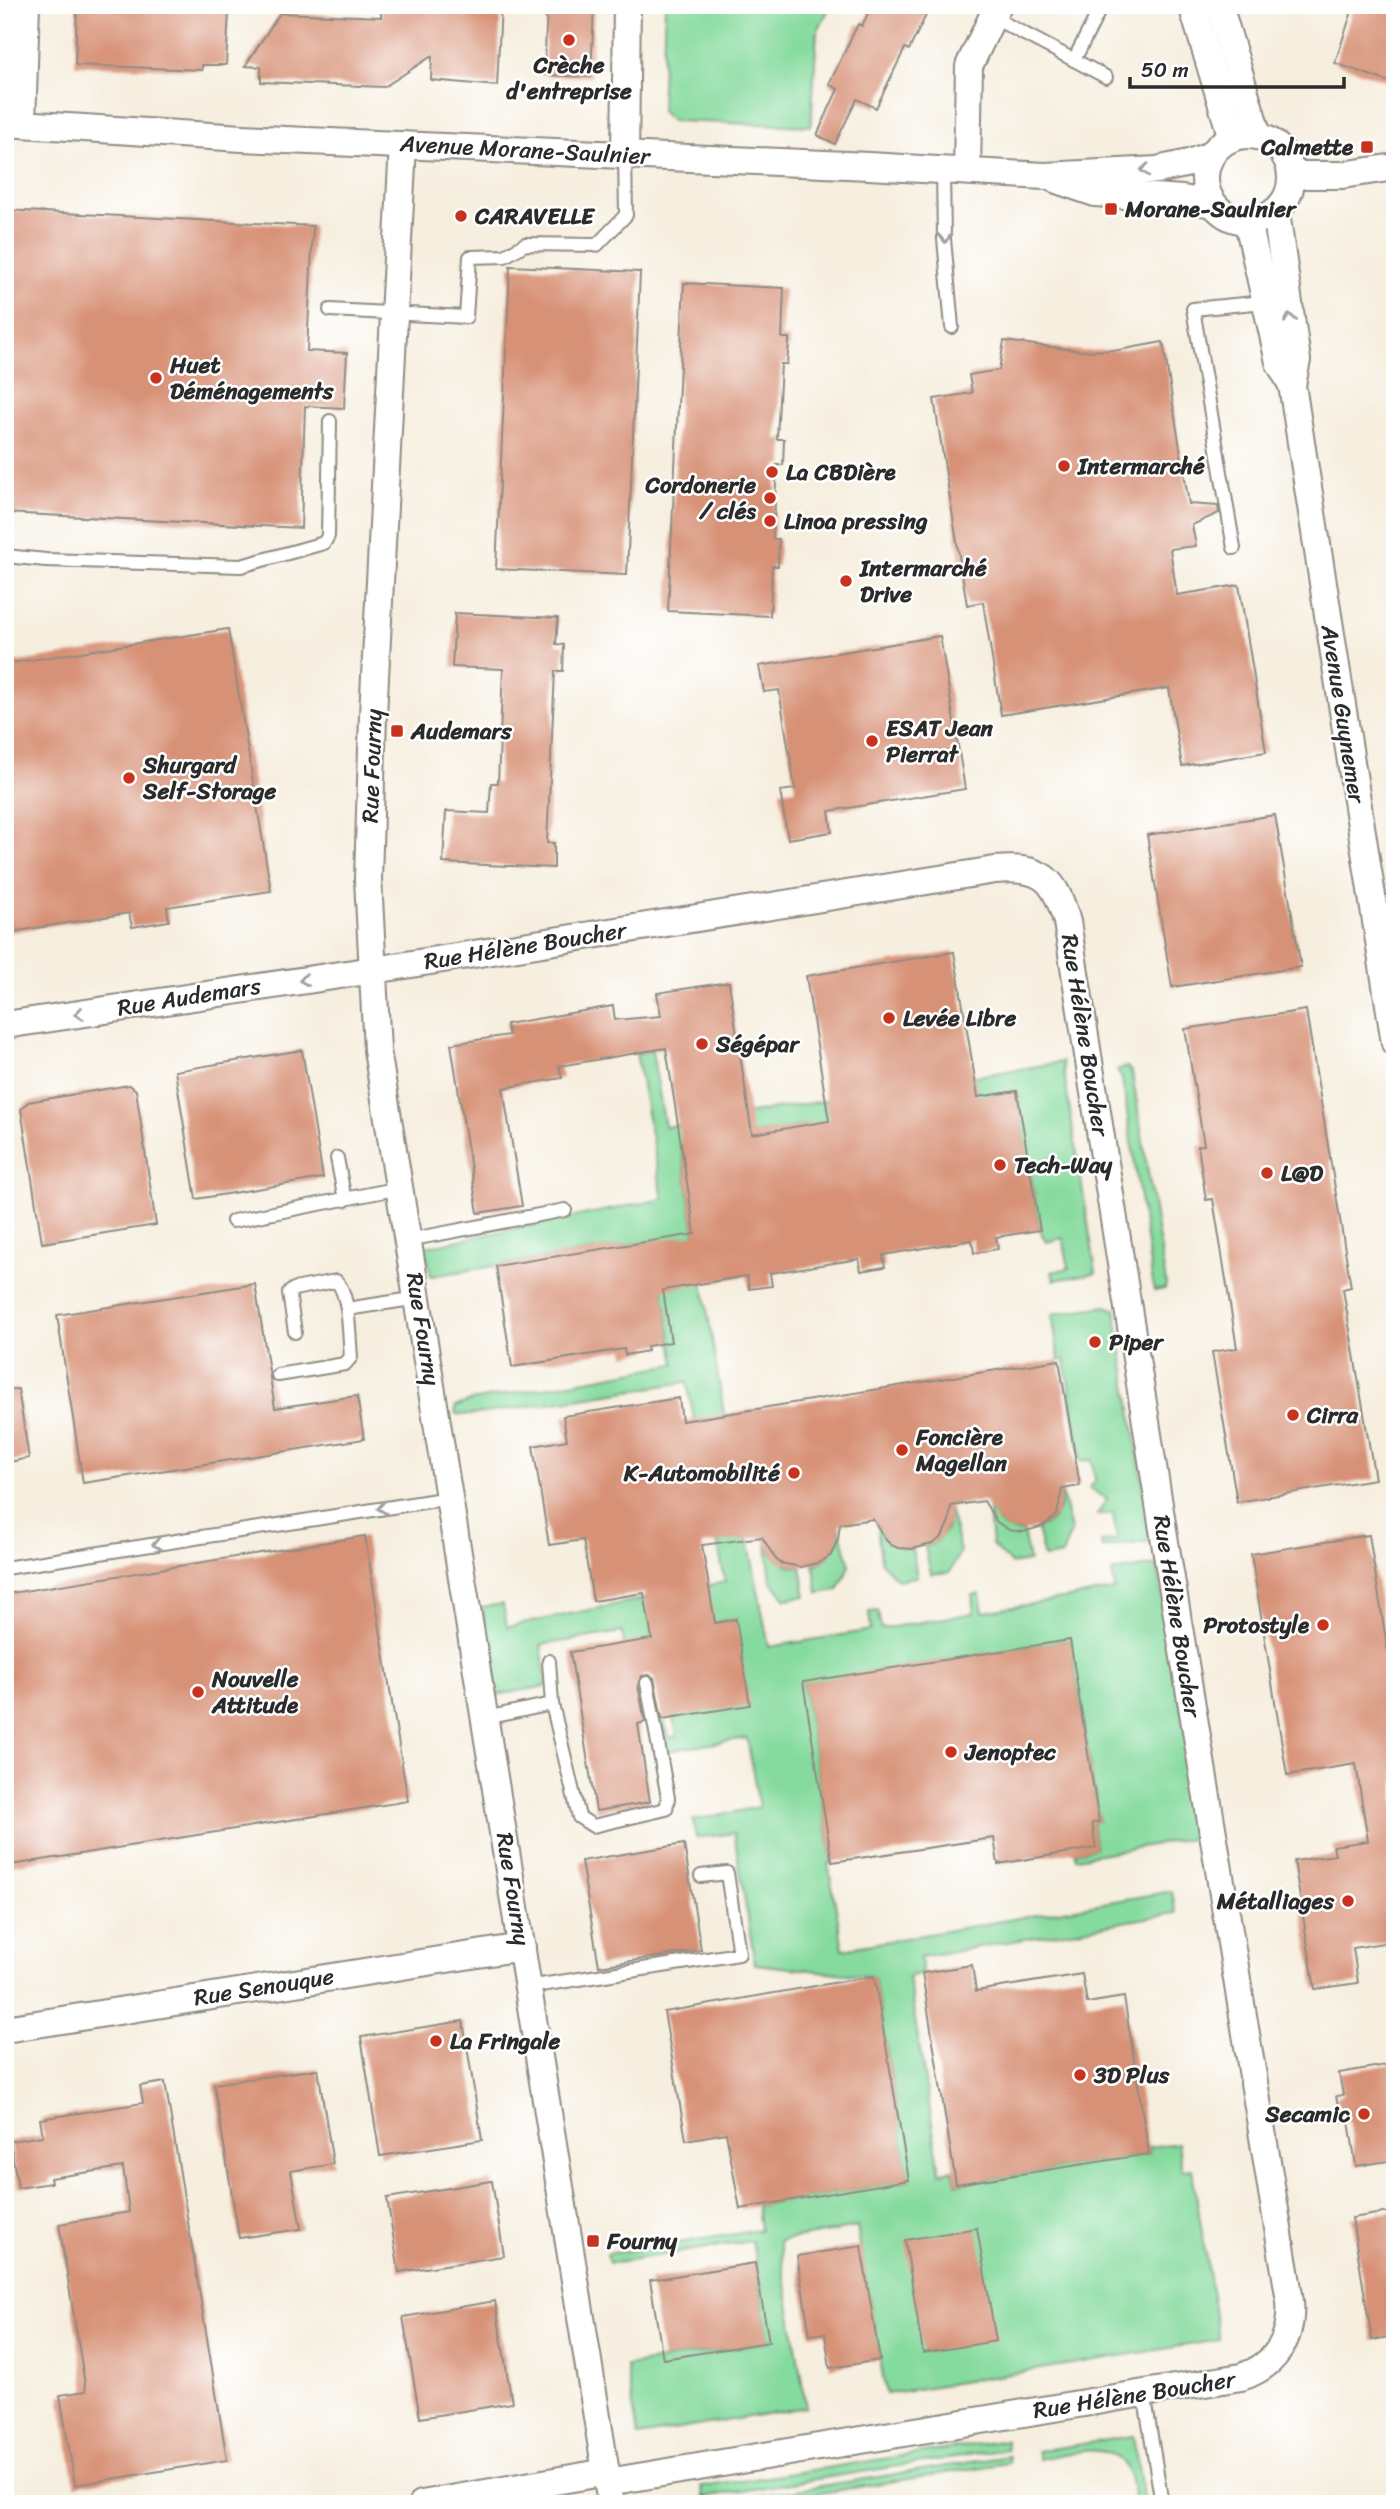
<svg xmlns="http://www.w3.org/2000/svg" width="1400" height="2509" font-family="Sriracha,sans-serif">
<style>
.green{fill:#85da9d;stroke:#588264;stroke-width:2}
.building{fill:#d79176}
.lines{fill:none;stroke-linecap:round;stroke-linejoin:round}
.service-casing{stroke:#908c84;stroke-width:16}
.minor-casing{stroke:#908c84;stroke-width:30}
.service{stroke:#fff;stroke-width:12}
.minor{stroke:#fff;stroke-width:26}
.oneway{stroke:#a0a0a0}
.poi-dot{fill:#c8321e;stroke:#fff;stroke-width:2.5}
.labels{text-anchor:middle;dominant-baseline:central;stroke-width:5;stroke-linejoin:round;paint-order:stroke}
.poi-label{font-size:23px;font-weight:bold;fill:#2b2b2b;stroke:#fff;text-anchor:start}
.street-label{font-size:23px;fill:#2b2b2b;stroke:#fff}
</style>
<rect width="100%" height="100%" fill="#fff"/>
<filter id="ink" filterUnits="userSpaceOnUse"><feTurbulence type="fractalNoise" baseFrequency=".0143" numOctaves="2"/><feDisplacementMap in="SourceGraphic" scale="14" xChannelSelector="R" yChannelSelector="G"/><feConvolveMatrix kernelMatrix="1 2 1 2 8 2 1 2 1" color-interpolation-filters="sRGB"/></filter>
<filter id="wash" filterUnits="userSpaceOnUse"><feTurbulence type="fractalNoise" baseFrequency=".00686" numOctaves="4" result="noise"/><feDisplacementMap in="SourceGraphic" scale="28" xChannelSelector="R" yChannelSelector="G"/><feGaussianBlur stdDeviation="1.57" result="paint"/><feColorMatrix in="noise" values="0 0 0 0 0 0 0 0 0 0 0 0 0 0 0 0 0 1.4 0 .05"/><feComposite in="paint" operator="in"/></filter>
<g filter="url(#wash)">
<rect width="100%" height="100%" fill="#f6eede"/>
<g class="green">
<polygon points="665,5 831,5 817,32 811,126 671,121 661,111"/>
<polygon points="652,1051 665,1127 1062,1062 1096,1273 1054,1280 1052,1272 1069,1268 1063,1238 1046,1242 1040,1230 1017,1091 681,1146 744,1539 748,1539 769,1647 871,1630 869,1612 878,1611 881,1629 974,1613 972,1595 980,1594 983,1612 1115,1590 1112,1572 1157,1565 1204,1836 1076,1858 1074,1852 1096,1848 1092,1823 1099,1821 1070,1640 803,1683 832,1862 828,1863 843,1949 1172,1891 1176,1913 920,1957 922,1973 908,1977 940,2172 953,2170 956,2184 1149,2154 1148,2147 1178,2143 1182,2170 1192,2169 1219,2340 886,2394 857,2227 779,2241 806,2407 638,2436 626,2366 769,2342 752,2241 609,2263 607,2254 760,2230 757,2206 909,2180 874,1977 755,1964 734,1833 696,1838 693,1820 759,1807 747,1738 666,1751 660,1719 664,1719 668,1738 677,1737 674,1717 736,1619 651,1633 655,1660 628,1664 622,1632 541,1645 547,1686 496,1695 482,1607 503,1604 507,1627 725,1582 687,1382 471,1415 456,1414 455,1407 471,1401 675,1364 655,1241 431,1276 425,1247 663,1199 636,1053"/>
<polygon points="1127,1067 1132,1073 1166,1284 1165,1289 1154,1291 1122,1079 1117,1070"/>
<polygon points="1106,1306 1115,1309 1152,1541 1102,1548 1101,1542 1117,1540 1113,1513 1097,1515 1107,1499 1089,1488 1095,1480 1092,1460 1081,1461 1065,1360 1059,1360 1052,1314"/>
<path d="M1061,1489L1071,1531L1062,1555L1044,1558L1037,1529C1056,1521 1063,1509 1061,1489Z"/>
<path d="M988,1501C993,1520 1002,1531 1023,1532L1029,1561L1011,1564L992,1545Z"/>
<path d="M949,1507L960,1551L950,1572L931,1574L925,1547C944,1540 951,1526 949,1507Z"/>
<path d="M876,1518C881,1537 892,1550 912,1549L917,1577L898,1580L881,1562Z"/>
<path d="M838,1524L850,1565L838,1590L818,1593L814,1565C833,1558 840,1544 838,1524Z"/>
<path d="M766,1536C768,1556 781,1567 801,1567L806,1596L786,1599L771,1581Z"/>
<path d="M1133,2436L1144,2504H1135C1133,2493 1133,2481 1128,2472C1113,2437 1067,2454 1039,2459L1037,2451Z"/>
<polygon points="1006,2440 1007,2449 704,2497 702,2487"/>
<polygon points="1009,2456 1009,2463 752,2504 708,2504"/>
</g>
<g id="blocks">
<g class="building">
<polygon points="77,5 204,5 203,11 229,12 226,65 202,65 202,70 75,65"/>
<polygon points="381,5 501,5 497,86 431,80 432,56 384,87 261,82 261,67 245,66 280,13 381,17"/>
<polygon points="547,5 594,5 591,77 544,75"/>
<polygon points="872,5 931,5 909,50 905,48 876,108 857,99 835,144 817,135 838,89 829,84 858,24 862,26"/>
<polygon points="1354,5 1395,5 1395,84 1335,63"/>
<polygon points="5,210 313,226 307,351 347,353 344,408 305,406 301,528 5,513"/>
<polygon points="510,266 640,272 627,575 496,569"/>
<polygon points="684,283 784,288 782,338 789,338 789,343 787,364 781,364 777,439 784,439 783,465 777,465 773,539 779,539 778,561 778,566 772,566 770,616 668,611"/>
<polygon points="1004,341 1082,351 1119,350 1163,342 1189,504 1218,506 1219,513 1192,525 1196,546 1170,549 1177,595 1239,585 1266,752 1182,766 1169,688 1001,715 983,602 967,605 934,399 972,393 969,375 999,370"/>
<polygon points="455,613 558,618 556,644 564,645 563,671 555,671 547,843 554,843 554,868 443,863 446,811 489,813 491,783 498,783 503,669 452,667"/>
<polygon points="228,629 271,891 167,907 169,921 132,927 129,913 5,933 5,664"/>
<polygon points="940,636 965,789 829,811 832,832 788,839 780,791 795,789 779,690 764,692 759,666"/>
<polygon points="1275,815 1301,967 1172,987 1147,835"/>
<polygon points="954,952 978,1097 1017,1091 1040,1230 996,1237 998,1249 974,1253 972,1240 883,1255 885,1267 861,1271 859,1259 770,1273 772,1286 749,1289 747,1276 663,1290 671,1342 647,1346 648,1351 625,1355 624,1349 512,1367 496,1266 695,1234 666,1048 559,1066 562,1078 503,1088 522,1206 478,1213 451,1044 509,1035 506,1024 613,1006 615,1020 661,1016 657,993 729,982 752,1134 829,1121 806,976"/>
<polygon points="1306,1010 1351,1287 1343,1289 1375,1479 1237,1502 1212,1352 1237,1348 1213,1199 1206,1200 1198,1146 1204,1145 1185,1029"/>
<polygon points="302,1050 323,1178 196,1199 175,1071"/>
<polygon points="129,1085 136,1090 156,1225 42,1243 21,1109 28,1102"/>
<polygon points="255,1284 275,1408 357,1396 364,1439 83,1483 57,1315"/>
<polygon points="1059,1360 1080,1486 1062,1489 1057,1515 1043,1526 1023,1532 1009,1530 997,1522 984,1501 951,1506 949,1521 942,1537 932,1544 912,1549 898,1548 891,1545 886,1540 873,1519 840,1524 838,1539 831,1555 820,1562 801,1567 780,1563 775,1558 762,1537 702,1545 715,1623 736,1619 750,1705 662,1719 654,1678 649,1675 642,1676 638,1685 645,1722 638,1724 650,1802 596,1811 570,1652 652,1639 644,1593 593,1601 583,1540 549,1545 533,1446 567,1440 563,1416 679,1398 682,1421"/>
<polygon points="18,1389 29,1458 5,1463 5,1390"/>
<polygon points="1369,1535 1395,1695 1395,1941 1353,1948 1358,1983 1315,1989 1294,1861 1335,1855 1333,1846 1368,1841 1356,1764 1287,1775 1251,1554"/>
<polygon points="365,1536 408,1801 5,1866 5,1594"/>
<polygon points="1070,1640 1099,1822 1092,1823 1096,1848 998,1864 994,1838 832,1862 803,1682"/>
<polygon points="684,1844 701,1950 599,1966 581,1861"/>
<polygon points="972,1965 976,1991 1082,1974 1087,2003 1124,1997 1149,2154 956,2184 922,1973"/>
<polygon points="874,1976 909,2180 740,2209 726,2133 686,2140 664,2012"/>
<polygon points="463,2021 482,2140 380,2156 361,2037"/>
<polygon points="1392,2064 1395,2079 1395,2160 1356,2166 1349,2121 1341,2122 1336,2096 1343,2095 1339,2073"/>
<polygon points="318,2069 333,2164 291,2171 301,2229 239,2238 214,2084"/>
<polygon points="165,2082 227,2460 75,2485 60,2395 86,2391 59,2224 129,2212 123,2167 50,2178 51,2183 18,2188 10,2141 43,2136 40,2119 143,2103 140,2086"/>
<polygon points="492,2181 504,2256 399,2272 387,2198"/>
<polygon points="1395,2211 1395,2336 1372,2340 1352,2218"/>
<polygon points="977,2228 996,2341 923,2353 905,2240"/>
<polygon points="861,2246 880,2360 830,2368 825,2333 810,2335 797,2256"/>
<polygon points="755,2263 769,2342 663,2359 650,2280"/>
<polygon points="495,2301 512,2403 420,2418 403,2317"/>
</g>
</g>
</g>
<g filter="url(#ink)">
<use href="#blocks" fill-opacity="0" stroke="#908c84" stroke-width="2"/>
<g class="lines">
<defs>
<g id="service">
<polyline points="992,17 1074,60 1102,5"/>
<polyline points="1074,60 1106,77"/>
<polyline points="943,169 944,239 952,327"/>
<polyline points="330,310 466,317 470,257 505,256 525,244 597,245 626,215 625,155"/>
<polyline points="1234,548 1193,309 1264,302"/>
<polyline points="5,556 46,560 241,566 324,543 328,536 330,421"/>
<polyline points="337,1158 345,1200"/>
<polyline points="233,1221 400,1188"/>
<polyline points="408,1240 565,1210"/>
<polyline points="347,1309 418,1298"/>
<path d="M278,1375L345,1364L351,1357C349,1338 350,1294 336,1281L294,1289L289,1293L295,1332"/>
<polyline points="5,1568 449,1498"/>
<polyline points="549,1661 552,1704 579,1817 593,1826 666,1809 668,1798 647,1683"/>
<polyline points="485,1718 552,1704"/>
<polyline points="528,1987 739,1954 727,1873 701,1876"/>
<polyline points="1144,2393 1162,2504"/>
</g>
<g id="minor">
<polyline points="1192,5 1232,138"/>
<polyline points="1219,5 1258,136"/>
<polyline points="5,123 242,138 869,166 1045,176 1157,170 1189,163 1211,155"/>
<polyline points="22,123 26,5"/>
<circle cx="1248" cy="178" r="43"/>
<polyline points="403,145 373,715 368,879 377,1050 611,2504"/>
<polyline points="625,155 627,5"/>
<polyline points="967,171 969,66 998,5"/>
<polyline points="1291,175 1342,175 1395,167"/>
<polyline points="1057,180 1095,193 1183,199 1213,204"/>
<polyline points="1276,212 1297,360 1292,385 1395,1043"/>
<polyline points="1248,222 1279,362 1292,385"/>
<path d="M5,1025L387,968L995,870C1042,866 1055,878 1067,922L1164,1536L1290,2301C1293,2338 1276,2366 1241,2377L608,2482"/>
<polyline points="5,2029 522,1947"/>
<polyline points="422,2504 607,2472"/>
</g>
</defs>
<use href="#service" class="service-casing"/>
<use href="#minor" class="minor-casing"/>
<use href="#service" class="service"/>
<use href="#minor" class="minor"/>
</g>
<defs><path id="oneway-chevron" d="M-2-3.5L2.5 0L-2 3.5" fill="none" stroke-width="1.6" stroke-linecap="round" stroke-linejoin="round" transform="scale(1.75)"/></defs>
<g class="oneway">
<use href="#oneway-chevron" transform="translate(1145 170) rotate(176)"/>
<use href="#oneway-chevron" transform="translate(945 238) rotate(87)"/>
<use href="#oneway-chevron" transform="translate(1290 318) rotate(-98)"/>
<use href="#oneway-chevron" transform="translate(304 980) rotate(171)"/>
<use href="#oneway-chevron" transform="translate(79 1014) rotate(171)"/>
<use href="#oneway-chevron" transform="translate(382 1508) rotate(171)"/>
<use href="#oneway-chevron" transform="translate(157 1544) rotate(171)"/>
</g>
</g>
<g class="poi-dot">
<circle cx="569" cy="40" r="7"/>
<rect x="1360" y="140" width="14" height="14" rx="3.5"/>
<rect x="1104" y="202" width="14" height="14" rx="3.5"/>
<circle cx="461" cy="216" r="7"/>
<circle cx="156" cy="378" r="7"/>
<circle cx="1064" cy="466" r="7"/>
<circle cx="772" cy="472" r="7"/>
<circle cx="770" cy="498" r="7"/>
<circle cx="770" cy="521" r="7"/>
<circle cx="846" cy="581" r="7"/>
<rect x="390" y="724" width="14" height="14" rx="3.5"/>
<circle cx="872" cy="741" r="7"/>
<circle cx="129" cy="778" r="7"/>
<circle cx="889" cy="1018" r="7"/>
<circle cx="702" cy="1044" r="7"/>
<circle cx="1000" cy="1165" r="7"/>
<circle cx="1267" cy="1173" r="7"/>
<circle cx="1095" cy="1342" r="7"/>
<circle cx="1293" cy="1415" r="7"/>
<circle cx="902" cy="1450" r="7"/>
<circle cx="794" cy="1473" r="7"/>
<circle cx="1323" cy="1625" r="7"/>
<circle cx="198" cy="1692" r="7"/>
<circle cx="951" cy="1752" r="7"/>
<circle cx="1348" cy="1901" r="7"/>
<circle cx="436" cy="2041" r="7"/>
<circle cx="1080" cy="2075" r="7"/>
<circle cx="1364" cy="2114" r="7"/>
<rect x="586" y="2234" width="14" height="14" rx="3.5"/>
</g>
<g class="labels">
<g class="poi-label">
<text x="569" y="65" text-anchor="middle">Crèche<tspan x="569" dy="26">d'entreprise</tspan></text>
<text x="1353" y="147" text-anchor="end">Calmette</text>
<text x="1125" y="209">Morane-Saulnier</text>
<text x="475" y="216">CARAVELLE</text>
<text x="170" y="365">Huet<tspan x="170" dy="26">Déménagements</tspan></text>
<text x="1078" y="466">Intermarché</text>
<text x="786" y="472">La CBDière</text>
<text x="756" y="485" text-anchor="end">Cordonerie<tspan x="756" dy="26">/ clés</tspan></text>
<text x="784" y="521">Linoa pressing</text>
<text x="860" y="568">Intermarché<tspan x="860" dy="26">Drive</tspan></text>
<text x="886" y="728">ESAT Jean<tspan x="886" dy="26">Pierrat</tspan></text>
<text x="411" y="731">Audemars</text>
<text x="143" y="765">Shurgard<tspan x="143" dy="26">Self-Storage</tspan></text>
<text x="903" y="1018">Levée Libre</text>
<text x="716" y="1044">Ségépar</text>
<text x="1014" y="1165">Tech-Way</text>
<text x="1281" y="1173">L@D</text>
<text x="1109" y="1342">Piper</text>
<text x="1307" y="1415">Cirra</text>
<text x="916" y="1437">Foncière<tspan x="916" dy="26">Magellan</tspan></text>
<text x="780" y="1473" text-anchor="end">K-Automobilité</text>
<text x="1309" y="1625" text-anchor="end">Protostyle</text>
<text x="212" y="1679">Nouvelle<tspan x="212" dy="26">Attitude</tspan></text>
<text x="965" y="1752">Jenoptec</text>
<text x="1334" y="1901" text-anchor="end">Métalliages</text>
<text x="450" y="2041">La Fringale</text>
<text x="1094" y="2075">3D Plus</text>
<text x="1350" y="2114" text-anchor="end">Secamic</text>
<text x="607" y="2241">Fourny</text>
</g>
<g class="street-label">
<text transform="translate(525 150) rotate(3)">Avenue Morane-Saulnier</text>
<text transform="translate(1343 714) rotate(81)">Avenue Guynemer</text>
<text transform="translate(372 766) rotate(-88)">Rue Fourny</text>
<text transform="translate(525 946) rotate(-9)">Rue Hélène Boucher</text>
<text transform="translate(189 997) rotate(-9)">Rue Audemars</text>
<text transform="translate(1085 1035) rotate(81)">Rue Hélène Boucher</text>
<text transform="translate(423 1329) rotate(81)">Rue Fourny</text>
<text transform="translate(1177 1616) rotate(81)">Rue Hélène Boucher</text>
<text transform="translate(513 1889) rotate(81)">Rue Fourny</text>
<text transform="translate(264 1987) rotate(-9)">Rue Senouque</text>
<text transform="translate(1134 2395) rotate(-9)">Rue Hélène Boucher</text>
</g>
</g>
<rect width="1400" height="2509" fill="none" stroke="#fff" stroke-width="28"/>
<path d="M1130 77v10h214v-10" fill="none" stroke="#2b2b2b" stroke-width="3.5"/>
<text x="1141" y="77" font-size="21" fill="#2b2b2b" stroke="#ffffff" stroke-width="5" paint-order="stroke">50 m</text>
</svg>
